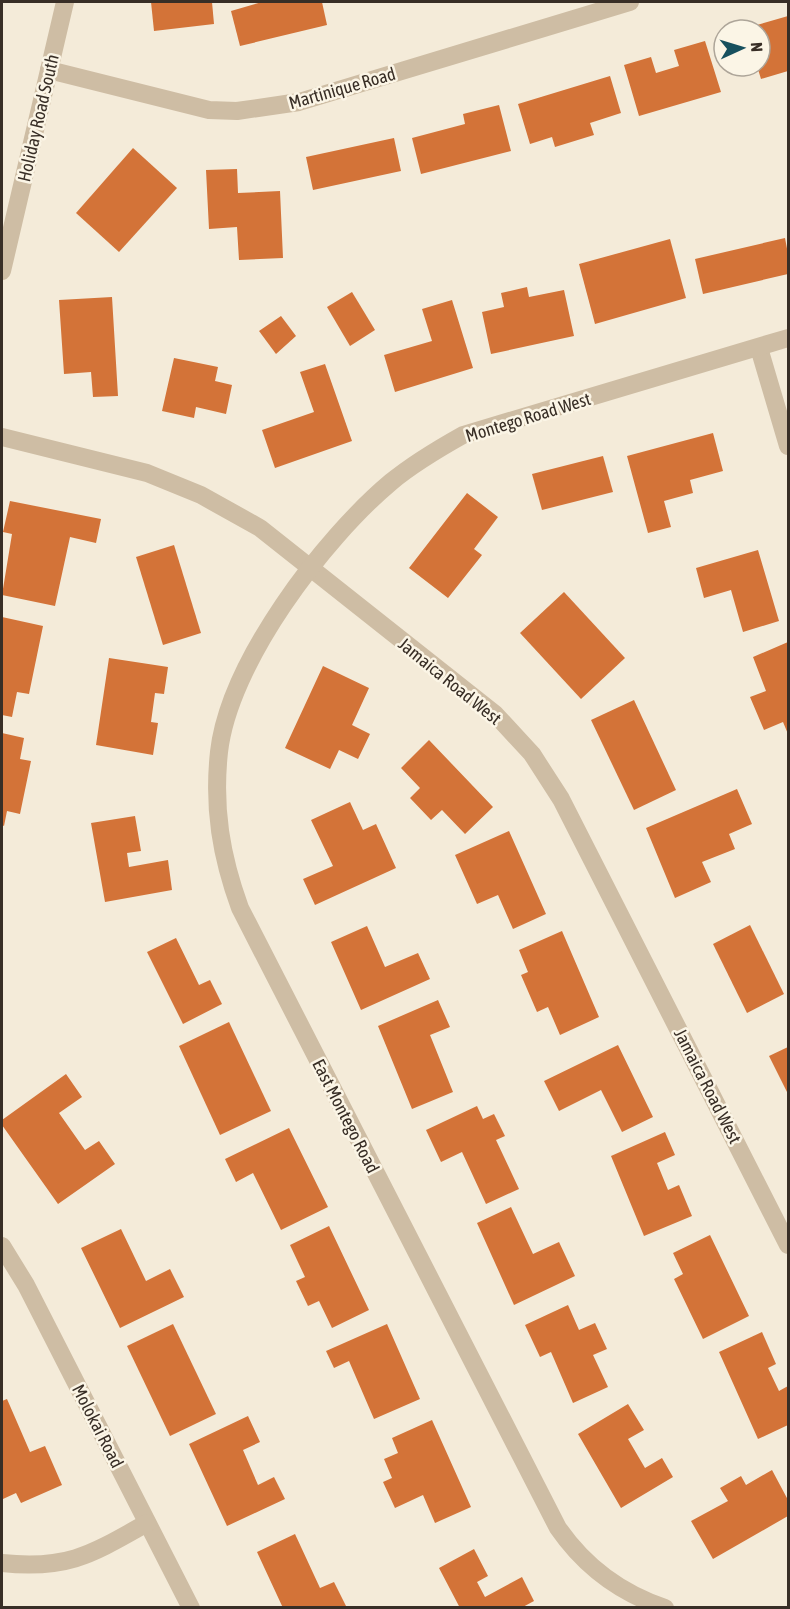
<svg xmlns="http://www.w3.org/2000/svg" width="790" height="1609" font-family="'Asap Condensed',sans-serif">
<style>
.building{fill:#d37338}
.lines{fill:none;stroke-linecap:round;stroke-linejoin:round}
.minor{stroke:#cebda4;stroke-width:18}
.labels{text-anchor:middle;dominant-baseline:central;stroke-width:5;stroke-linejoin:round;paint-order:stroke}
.street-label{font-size:18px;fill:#382e26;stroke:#fbf5e6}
</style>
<rect width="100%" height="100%" fill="#f4ebd9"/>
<g class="building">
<polygon points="151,2 212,2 214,24 154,31"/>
<polygon points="262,2 322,2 327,25 240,46 231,11"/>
<polygon points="788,16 788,71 761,79 757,66 760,66 760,30 743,29"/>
<polygon points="705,41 721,92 639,116 624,65 651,57 656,73 679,66 674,50"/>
<polygon points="610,76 621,113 590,123 594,135 555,147 552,137 530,144 518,104"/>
<polygon points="499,105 511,151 421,174 412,138 465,124 463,114"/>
<polygon points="394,138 401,171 313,190 306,157"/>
<polygon points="133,148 177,188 119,252 76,213"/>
<polygon points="237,169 238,193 280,191 283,258 239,260 237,227 209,229 206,170"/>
<polygon points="785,238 788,254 788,274 703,294 695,259"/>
<polygon points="670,239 686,298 595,324 579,264"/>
<polygon points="527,287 529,297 564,290 574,336 491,354 482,312 504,307 501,293"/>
<polygon points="352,292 375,330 350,346 327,307"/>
<polygon points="112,297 118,396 93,397 91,372 64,374 59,300"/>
<polygon points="452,300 473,368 395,392 384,355 432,341 422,309"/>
<polygon points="281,316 296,336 276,354 259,331"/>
<polygon points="174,358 218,367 215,381 232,385 226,414 196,407 194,418 162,411"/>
<polygon points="325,364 352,441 275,468 262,430 314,412 300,372"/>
<polygon points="713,433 723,471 690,480 693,493 664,501 671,527 648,533 627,456"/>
<polygon points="603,456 613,492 542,510 532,474"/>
<polygon points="467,493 498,517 474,549 482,555 448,598 409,568"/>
<polygon points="10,501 101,519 96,543 70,537 55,606 2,595 12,534 3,532"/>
<polygon points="174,545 201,633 163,645 136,557"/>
<polygon points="758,550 779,621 743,632 731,590 704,598 696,568"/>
<polygon points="564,592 625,658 581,699 520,633"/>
<polygon points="2,617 43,626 29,694 17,692 12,717 2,715"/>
<polygon points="788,642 788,734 783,722 764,730 750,697 766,691 753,657"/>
<polygon points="109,658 168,667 164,694 155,693 151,722 158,723 153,755 96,745"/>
<polygon points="323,666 369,688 352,725 370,734 358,759 339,750 330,769 285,748"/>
<polygon points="634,700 676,790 634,810 591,720"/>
<polygon points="2,733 24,738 20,759 31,761 20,814 7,811 4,826 2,825"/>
<polygon points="429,740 493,807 465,834 442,810 431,820 410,798 420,788 401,768"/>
<polygon points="737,789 752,824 729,834 735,849 702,862 711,882 675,898 646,828"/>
<polygon points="350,802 363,830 376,824 396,868 315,905 303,879 333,866 311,820"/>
<polygon points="135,816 141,851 127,853 129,867 168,860 172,890 105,902 91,823"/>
<polygon points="509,831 546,914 513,929 498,895 477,904 455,855"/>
<polygon points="750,925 784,994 747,1013 713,944"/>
<polygon points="367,926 385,967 418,953 430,979 361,1010 331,942"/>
<polygon points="562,931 599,1017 560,1035 548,1007 537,1012 521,975 528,972 519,950"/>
<polygon points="176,938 199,985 210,980 222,1004 183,1024 147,952"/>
<polygon points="438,1000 450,1027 430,1035 453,1092 412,1109 378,1026"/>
<polygon points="229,1022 271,1111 220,1135 179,1046"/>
<polygon points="618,1045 653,1117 622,1132 601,1090 559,1111 544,1081"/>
<polygon points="788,1047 788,1094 769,1056"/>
<polygon points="66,1074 82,1097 59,1113 85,1150 99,1141 115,1164 58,1204 2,1125 2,1120"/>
<polygon points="477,1106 483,1119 494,1114 505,1136 496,1140 519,1189 486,1204 462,1152 441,1162 426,1130"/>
<polygon points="289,1128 328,1207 281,1230 253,1173 236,1182 225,1159"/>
<polygon points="665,1132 675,1155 657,1163 668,1190 679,1185 692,1216 644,1236 611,1156"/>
<polygon points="511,1207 533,1254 559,1242 575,1276 514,1305 477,1223"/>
<polygon points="329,1226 369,1310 332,1328 319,1301 308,1306 296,1281 305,1277 290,1245"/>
<polygon points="121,1229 146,1281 170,1269 184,1297 120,1328 81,1248"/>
<polygon points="710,1235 749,1316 703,1339 674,1279 683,1274 673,1253"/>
<polygon points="568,1305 579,1330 595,1323 607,1349 593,1355 608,1387 573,1403 551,1352 540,1357 525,1325"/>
<polygon points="173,1324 216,1414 170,1436 127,1346"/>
<polygon points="387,1324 420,1399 374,1419 349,1361 334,1368 326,1351"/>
<polygon points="762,1332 776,1364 768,1368 779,1391 788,1386 788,1425 758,1439 719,1352"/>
<polygon points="7,1399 30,1452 45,1446 62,1485 21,1503 16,1493 3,1499 2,1495 2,1401"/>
<polygon points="628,1404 644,1430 628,1439 645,1468 662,1458 673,1477 621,1508 578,1434"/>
<polygon points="248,1416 260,1442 243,1450 258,1485 274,1477 285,1499 227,1526 189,1444"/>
<polygon points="432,1420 471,1507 435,1523 423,1495 395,1508 383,1482 392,1478 384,1459 398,1453 392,1438"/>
<polygon points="772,1470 788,1500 788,1516 713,1559 691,1521 728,1501 720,1488 741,1476 746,1485"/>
<polygon points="295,1534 320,1588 334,1582 346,1606 283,1608 257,1552"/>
<polygon points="474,1549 488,1576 477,1582 485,1597 522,1577 534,1601 521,1608 460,1608 439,1568"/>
</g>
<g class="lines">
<g class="minor">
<polyline points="49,70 209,110 237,111 299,102 630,2"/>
<polyline points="2,271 65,2"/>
<polyline points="759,348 788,446"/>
<polyline points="2,437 147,473 201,495 260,528 495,714 532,754 561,799 788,1245"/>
<polyline points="2,1246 26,1285 191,1608"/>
<path d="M2,1563C68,1570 92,1554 147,1523"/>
<path d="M665,1608C620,1593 585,1567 558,1528L240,908C221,856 213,808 219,752C229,663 323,539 391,482C414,463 438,449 463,435L788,338"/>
</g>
</g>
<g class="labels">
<g class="street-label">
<text transform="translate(342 88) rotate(-16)">Martinique Road</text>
<text transform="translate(38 118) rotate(-77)">Holiday Road South</text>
<text transform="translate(528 417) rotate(-17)">Montego Road West</text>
<text transform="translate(450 681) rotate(39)">Jamaica Road West</text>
<text transform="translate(708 1086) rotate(63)">Jamaica Road West</text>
<text transform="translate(346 1116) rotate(63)">East Montego Road</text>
<text transform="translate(98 1426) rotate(63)">Molokai Road</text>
</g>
</g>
<rect width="790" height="1609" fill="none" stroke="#382e26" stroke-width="6"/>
<g transform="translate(742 48) rotate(86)"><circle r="28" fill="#fbf5e6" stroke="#ada599" stroke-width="1.5"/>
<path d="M0-4.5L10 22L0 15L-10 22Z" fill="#17505e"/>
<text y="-9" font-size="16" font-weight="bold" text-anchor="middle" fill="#382e26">N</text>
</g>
</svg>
